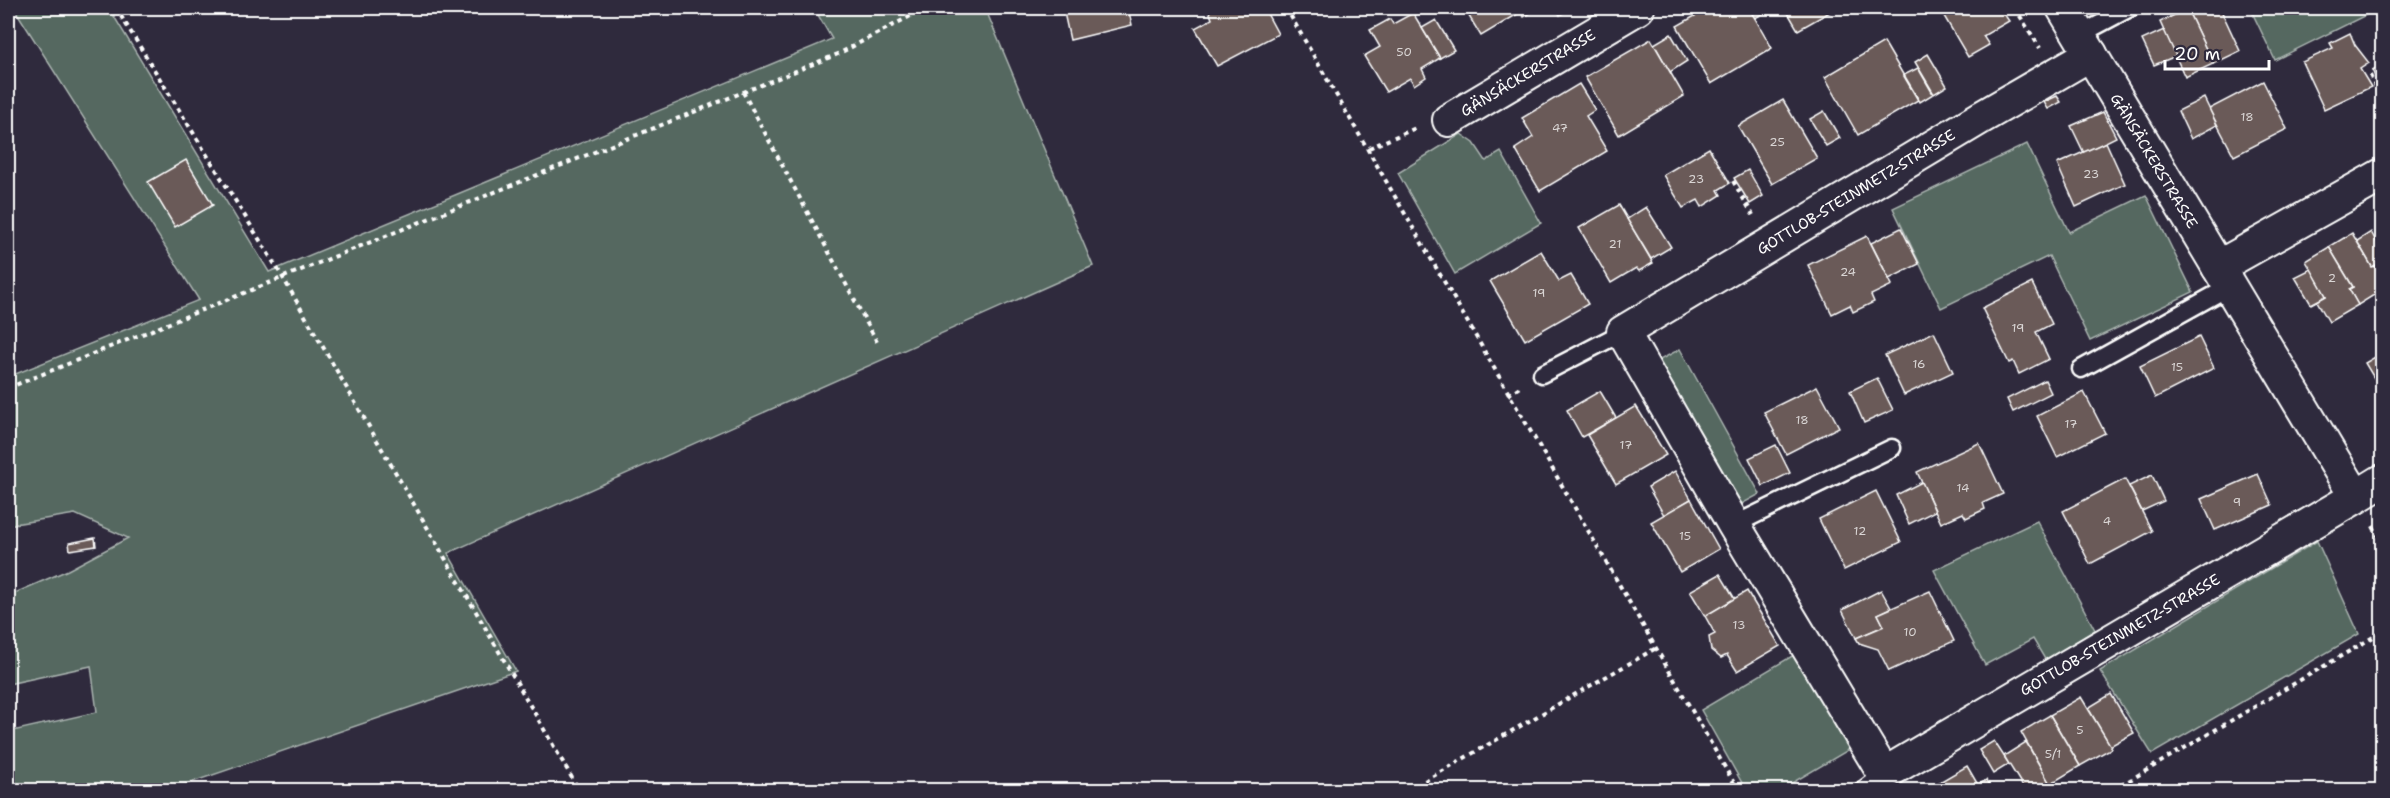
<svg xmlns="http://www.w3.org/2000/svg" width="2390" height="798" font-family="'Shantell Sans',sans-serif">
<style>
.green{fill:#556861;stroke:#aab4b0;stroke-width:1.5}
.building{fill:#6b5a58;stroke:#fff;stroke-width:1.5}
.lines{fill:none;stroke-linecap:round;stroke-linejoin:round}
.lane-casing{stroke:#fff;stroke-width:21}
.street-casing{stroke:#fff;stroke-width:36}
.path{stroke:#fff;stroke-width:4;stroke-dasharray:4.5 4.5;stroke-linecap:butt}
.lane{stroke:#2f2a3d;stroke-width:16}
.street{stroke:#2f2a3d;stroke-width:32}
.labels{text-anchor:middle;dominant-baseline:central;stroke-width:4.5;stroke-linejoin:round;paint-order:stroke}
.number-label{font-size:12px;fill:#dad6d5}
.street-label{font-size:15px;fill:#fff;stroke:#2f2a3d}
</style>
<rect width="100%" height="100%" fill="#2f2a3d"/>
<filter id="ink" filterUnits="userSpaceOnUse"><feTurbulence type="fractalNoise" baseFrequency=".0167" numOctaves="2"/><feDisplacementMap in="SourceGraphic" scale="12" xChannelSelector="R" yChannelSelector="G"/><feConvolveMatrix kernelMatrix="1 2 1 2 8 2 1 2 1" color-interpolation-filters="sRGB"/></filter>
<g filter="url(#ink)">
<g class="green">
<polygon points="14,8 109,8 269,272 832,39 814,8 985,8 1093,266 448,553 516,671 169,790 8,790 8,732 97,712 91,666 8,684 8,596 68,570 128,538 75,514 8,525 8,377 199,300"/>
<polygon points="2250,8 2378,8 2378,9 2275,60"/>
<polygon points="1461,134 1474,143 1486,161 1501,152 1541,223 1455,274 1398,173"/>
<polygon points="2027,144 2069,232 2146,195 2193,292 2090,341 2049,256 1941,308 1893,208"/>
<polygon points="1680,349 1760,494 1736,507 1656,362"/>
<polygon points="2037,521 2095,630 2046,661 2033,639 1985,665 1934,570"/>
<polygon points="2317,541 2359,634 2152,754 2100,671"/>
<polygon points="1799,652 1855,746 1780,790 1746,790 1701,710"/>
</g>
<g class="building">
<polygon points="1063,8 1128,8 1132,25 1070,40"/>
<polygon points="1208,8 1264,8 1278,34 1217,66 1195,28 1212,19"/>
<polygon points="1464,8 1518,8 1521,12 1481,36"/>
<polygon points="1518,8 1539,8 1524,17"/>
<polygon points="1555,8 1572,8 1560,15"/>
<polygon points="1709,8 1749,8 1772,48 1711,84 1677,26"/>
<polygon points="1748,8 1771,8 1772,9 1755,18"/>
<polygon points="1785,8 1837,8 1798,30"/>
<polygon points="1946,8 2000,8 2009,21 1983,36 1989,45 1968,57 1941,11"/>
<polygon points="2191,8 2220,8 2240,51 2213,64 2187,9"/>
<polygon points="2187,9 2213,64 2185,77 2160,22"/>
<polygon points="1413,13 1440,58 1422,69 1426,77 1414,85 1410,78 1386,92 1364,56 1380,47 1370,30 1390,19 1393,24"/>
<polygon points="1436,20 1454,50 1440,58 1422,28"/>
<polygon points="2164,30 2176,56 2154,65 2142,40"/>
<polygon points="2350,33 2355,45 2369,63 2360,69 2371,87 2324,109 2302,62 2333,48 2330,43"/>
<polygon points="1671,34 1687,61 1670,72 1654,44"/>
<polygon points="1651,39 1684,96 1619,135 1585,77"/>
<polygon points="1884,42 1918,100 1858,135 1825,77"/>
<polygon points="1928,54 1947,86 1934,94 1915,62"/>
<polygon points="2382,65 2382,91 2372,70"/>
<polygon points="1918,68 1933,94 1920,102 1904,75"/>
<polygon points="2263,81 2287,129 2234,156 2209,109"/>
<polygon points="1579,84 1595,110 1586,116 1607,151 1540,191 1515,149 1533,137 1522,118"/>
<polygon points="2057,96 2061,102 2048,109 2044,102"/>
<polygon points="2204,98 2217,125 2191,139 2178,111"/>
<polygon points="1783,100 1817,158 1772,184 1738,126"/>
<polygon points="1824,111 1840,138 1826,146 1810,119"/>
<polygon points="2103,112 2116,137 2084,153 2071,126"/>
<polygon points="2106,142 2125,184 2076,207 2057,164"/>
<polygon points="1709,148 1730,183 1718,190 1721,195 1702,207 1698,200 1683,208 1663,175"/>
<polygon points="186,160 213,205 175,227 148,182"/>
<polygon points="1748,170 1763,196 1750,204 1734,178"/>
<polygon points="1619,205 1653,263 1639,271 1636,268 1611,283 1579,228"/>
<polygon points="1646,207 1671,247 1651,259 1627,219"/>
<polygon points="1901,228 1919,264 1889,279 1871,243"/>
<polygon points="2371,232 2382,252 2382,262 2372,267 2357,241"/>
<polygon points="2352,233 2372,267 2375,266 2382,278 2382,290 2358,305 2349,289 2353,287 2329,247"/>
<polygon points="1867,236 1892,285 1871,295 1874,302 1853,312 1850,305 1832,314 1808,265"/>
<polygon points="2329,247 2353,287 2349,289 2358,305 2329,322 2317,301 2326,296 2306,261"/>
<polygon points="1541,251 1559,281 1571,275 1588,304 1525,340 1490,281"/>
<polygon points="2311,269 2326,296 2311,304 2295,277"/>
<polygon points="2032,283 2052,324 2036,332 2049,359 2019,374 2013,361 2009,363 1982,308"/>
<polygon points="1934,332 1953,372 1904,395 1885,355"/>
<polygon points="2199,337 2214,368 2155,398 2140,366"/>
<polygon points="2382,353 2382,380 2377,383 2365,363"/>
<polygon points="1877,378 1893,410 1864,423 1850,391"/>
<polygon points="2045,380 2051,393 2013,412 2007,399"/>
<polygon points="1817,386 1839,427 1786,454 1764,412"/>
<polygon points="1600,391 1616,418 1582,437 1567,410"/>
<polygon points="2084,392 2105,433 2057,457 2037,416"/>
<polygon points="1636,406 1666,455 1616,484 1587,435"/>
<polygon points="1979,443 2003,494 1983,503 1985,509 1966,518 1963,513 1941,523 1917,472"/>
<polygon points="1776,445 1790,473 1763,486 1749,458"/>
<polygon points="1675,471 1691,499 1664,515 1648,487"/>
<polygon points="2258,474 2272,505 2215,530 2201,499"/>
<polygon points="2152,475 2164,501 2142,511 2129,486"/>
<polygon points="2125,479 2152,531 2090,564 2063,511"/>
<polygon points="1922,482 1935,511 1909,524 1896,495"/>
<polygon points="1876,491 1901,542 1844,570 1819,519"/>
<polygon points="1691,499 1719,549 1680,572 1651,522"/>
<polygon points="95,538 96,546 70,550 69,543"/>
<polygon points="1720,574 1735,599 1705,616 1690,591"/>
<polygon points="1881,590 1891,608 1878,614 1884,626 1856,638 1842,610"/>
<polygon points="1747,591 1780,646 1737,671 1727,655 1721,658 1711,650 1709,637 1715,634 1705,616"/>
<polygon points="1930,591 1954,641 1889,671 1878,649 1859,643 1856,638 1884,626 1878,614"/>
<polygon points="2111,694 2134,733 2110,746 2088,708"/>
<polygon points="2081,697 2112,748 2080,766 2050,715"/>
<polygon points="2050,715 2080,766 2050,784 2021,732"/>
<polygon points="1994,741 2009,764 1993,774 1979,750"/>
<polygon points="2026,742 2050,784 2038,790 2025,790 2004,756"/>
<polygon points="1967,766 1978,785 1986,780 1992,790 1926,790"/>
</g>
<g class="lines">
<defs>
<g id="lane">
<polyline points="2079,35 2130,8"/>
<polyline points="2081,369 2229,287"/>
<polyline points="1542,374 1623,332"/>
<polyline points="1734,525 1892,448"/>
<polyline points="1863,790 1884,774"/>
</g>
<g id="street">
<polyline points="2063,8 2356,497 2382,481"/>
<polyline points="2091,54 1982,117 1623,332 1734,525 1884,774 2356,497"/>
<polyline points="1449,120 1638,8"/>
<polyline points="2218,267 2382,175"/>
</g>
</defs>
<use href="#lane" class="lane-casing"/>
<use href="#street" class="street-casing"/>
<g class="path">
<polyline points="116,8 282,276 579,790"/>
<polyline points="1286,8 1738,790"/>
<polyline points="2015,8 2040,48"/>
<polyline points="2370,75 2382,102"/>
<polyline points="743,92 877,342"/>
<polyline points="1369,148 1418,127"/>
<polyline points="1733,181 1753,215"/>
<polyline points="8,388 838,54 926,8"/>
<polyline points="1508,395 1521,386"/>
<polyline points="2373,526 2382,544"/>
<polyline points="1409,790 1656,648"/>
<polyline points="2113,790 2382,632"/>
</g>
<use href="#lane" class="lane"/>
<use href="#street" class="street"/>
</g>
</g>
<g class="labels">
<g class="number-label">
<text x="1404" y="52">50</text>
<text x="2247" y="117">18</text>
<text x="1560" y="128">47</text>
<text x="1777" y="142">25</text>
<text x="2091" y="174">23</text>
<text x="1696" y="179">23</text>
<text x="1615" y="244">21</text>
<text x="1848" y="272">24</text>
<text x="2332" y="278">2</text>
<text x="1539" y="293">19</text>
<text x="2018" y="328">19</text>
<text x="1919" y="364">16</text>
<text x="2177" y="367">15</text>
<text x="1802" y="420">18</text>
<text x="2071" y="424">17</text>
<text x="1626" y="445">17</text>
<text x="1963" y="488">14</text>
<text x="2237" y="502">9</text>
<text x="2107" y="521">4</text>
<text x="1860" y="531">12</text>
<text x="1685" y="536">15</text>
<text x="1739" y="625">13</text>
<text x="1910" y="632">10</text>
<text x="2080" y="730">5</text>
<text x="2053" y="754">5/1</text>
</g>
<g class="street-label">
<text transform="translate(1528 73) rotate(-31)">GÄNSÄCKERSTRASSE</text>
<text transform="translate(2154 161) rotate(59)">GÄNSÄCKERSTRASSE</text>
<text transform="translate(1856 192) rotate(-31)">GOTTLOB-STEINMETZ-STRASSE</text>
<text transform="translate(2120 635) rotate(-30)">GOTTLOB-STEINMETZ-STRASSE</text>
</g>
</g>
<rect width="2390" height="798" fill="none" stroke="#2f2a3d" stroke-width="30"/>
<rect x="15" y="15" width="2360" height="768" fill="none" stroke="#fff" stroke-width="2" filter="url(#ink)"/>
<path d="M2165 60v9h104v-9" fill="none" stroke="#ffffff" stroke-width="3"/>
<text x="2174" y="60" font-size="18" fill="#ffffff" stroke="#2f2a3d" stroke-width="4.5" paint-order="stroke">20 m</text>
</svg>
